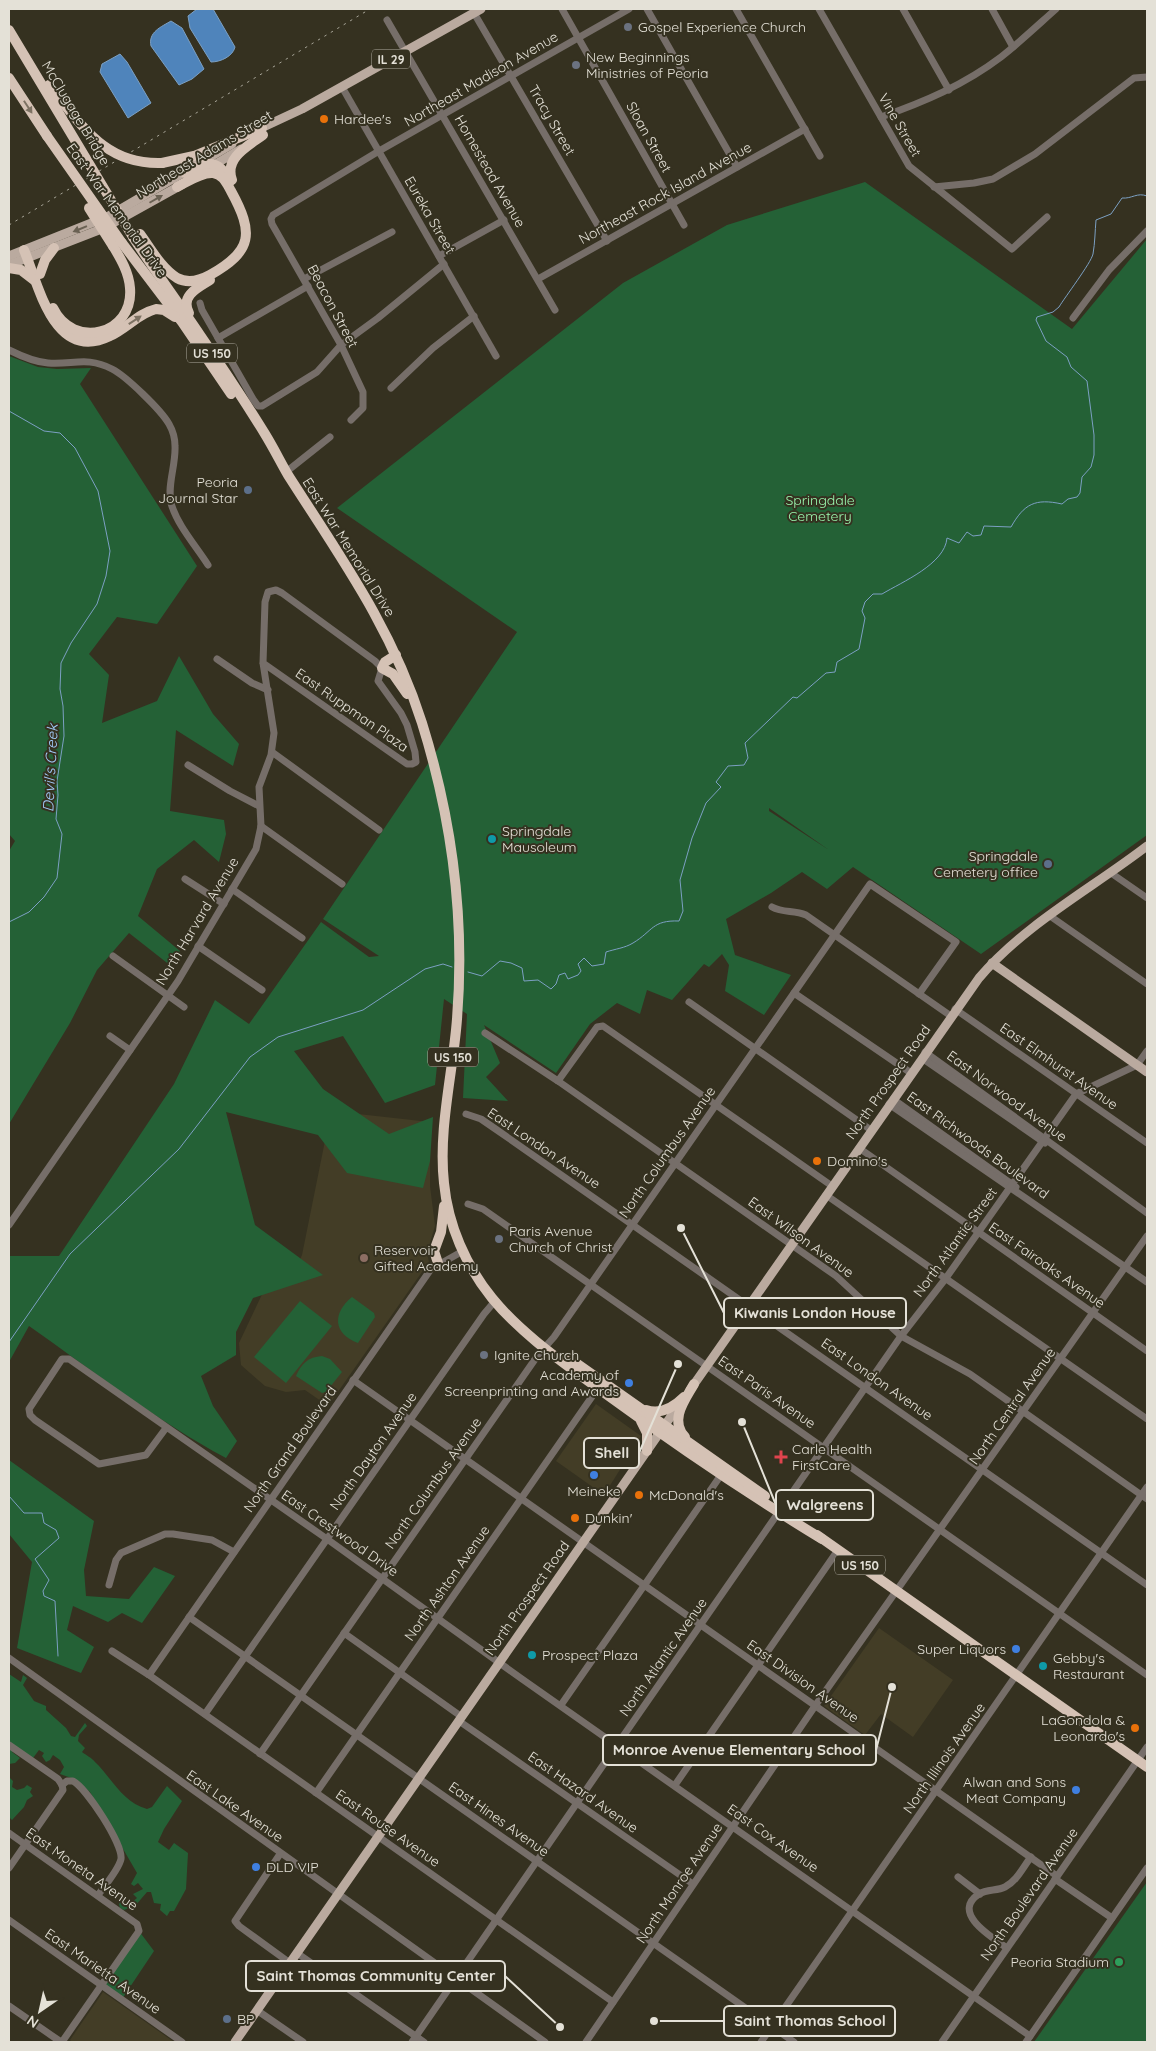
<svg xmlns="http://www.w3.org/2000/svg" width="1156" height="2051" font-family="Quicksand,sans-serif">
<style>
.built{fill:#433d26}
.green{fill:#246136;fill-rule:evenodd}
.water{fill:#4f84bb;stroke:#7ca0c3}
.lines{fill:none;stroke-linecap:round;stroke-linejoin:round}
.stream{stroke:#7ca0c3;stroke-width:1}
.minor{stroke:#766e69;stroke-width:7}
.major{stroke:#baaa9f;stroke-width:9}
.highway{stroke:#d5c2b5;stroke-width:10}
.rail{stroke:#a8a598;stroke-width:1;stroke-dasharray:2.5 5;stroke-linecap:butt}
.highway-bridge{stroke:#d5c2b5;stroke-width:10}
.oneway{fill:#7d7263}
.oneway2{fill:#6a6153}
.worship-dot{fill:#6b7280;stroke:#353120;stroke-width:2}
.food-dot{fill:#e8710a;stroke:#353120;stroke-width:2}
.service-dot{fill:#5c6f8a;stroke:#353120;stroke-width:2}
.culture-dot{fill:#0f9aa8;stroke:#353120;stroke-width:2}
.education-dot{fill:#8d6e63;stroke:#353120;stroke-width:2}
.shop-dot{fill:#3f7fe0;stroke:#353120;stroke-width:2}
.health-dot{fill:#e0444e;stroke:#353120;stroke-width:2}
.leisure-dot{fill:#2e9e5b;stroke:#353120;stroke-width:2}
.labels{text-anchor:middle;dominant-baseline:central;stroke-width:4;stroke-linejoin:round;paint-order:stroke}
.shield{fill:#353120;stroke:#b0aca0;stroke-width:1}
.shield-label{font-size:12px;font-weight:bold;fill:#e4e1d7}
.poi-label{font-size:14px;fill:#e4e1d7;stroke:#353120;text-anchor:start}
.street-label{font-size:14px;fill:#e4e1d7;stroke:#353120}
.park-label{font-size:14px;fill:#99f6ae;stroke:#353120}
.water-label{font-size:15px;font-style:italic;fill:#a3cdfc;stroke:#353120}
.leader{fill:none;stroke:#e4e1d7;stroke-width:2}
.callout-dot{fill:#e4e1d7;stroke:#353120;stroke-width:2}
.callout{fill:#353120;stroke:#e4e1d7;stroke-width:2}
.callout-label{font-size:15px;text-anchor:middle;font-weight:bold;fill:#e4e1d7}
</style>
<rect width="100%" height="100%" fill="#353120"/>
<g class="built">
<polygon points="331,1111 430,1122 430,1186 435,1226 427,1253 429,1262 328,1406 305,1390 286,1392 265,1386 241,1365 239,1343 265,1288 291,1280 302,1255"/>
<polygon points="596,1404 641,1436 604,1495 556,1461"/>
<polygon points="879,1628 953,1680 913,1737 881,1714 865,1735 824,1706"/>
<polygon points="103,1992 174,2042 72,2042 70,2040"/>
</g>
<g class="green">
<path d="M865,182L1072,329L1147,239V835L981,954L853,867L827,889L802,872L771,893L726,919L735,955L791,975L764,1015L725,991L729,965L722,954L709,967L704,964L672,1000L647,990L640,1014L617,1003L590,1024L556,1073L484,1025L500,1063L486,1077L508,1101L463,1098L467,1014L444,999L435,1085L385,1103L343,1036L294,1051L323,1089L389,1134L433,1117L430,1161L423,1188L347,1173L318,1135L226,1112L255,1225L323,1275L253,1298L236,1332V1355L201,1376L213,1406L237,1441L226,1458C157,1421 93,1371 29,1326L9,1362V1256H59L174,1084L215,1000L249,1024L321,922L369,957L379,956L323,919L517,632L337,508L623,283L727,225ZM769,808L829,850L769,811Z"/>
<polygon points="9,356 38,367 57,369 91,368 80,384 197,566 157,624 117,617 89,654 109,675 102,723 157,701 179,656 213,714 239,744 233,766 176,730 170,811 224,820 226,834 219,862 194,840 157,869 138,916 180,951 171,966 129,933 97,970 70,1023 9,1124 9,851 15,841 9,834"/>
<path d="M352,1297L374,1313L375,1317L358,1343C333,1334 332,1313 352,1297Z"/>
<polygon points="300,1301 332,1326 286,1383 254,1357"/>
<path d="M322,1356L330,1359L342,1372L326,1392L322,1393L296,1376C301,1364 308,1357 322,1356Z"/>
<polygon points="9,1460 94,1521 84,1570 86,1596 129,1599 154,1567 175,1576 142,1623 122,1613 108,1622 73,1606 67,1630 94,1647 81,1673 17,1648 32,1562 9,1534"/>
<path d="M9,1674L21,1682L23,1675L27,1678L23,1685L34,1701L46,1706V1710L66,1728L71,1736L75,1737L85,1723L87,1726L79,1735L78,1741L85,1748L82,1752C86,1755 92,1758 95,1762C111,1777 122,1802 147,1809L152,1807L167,1786L182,1801L164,1829L158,1842L169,1850L174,1843L188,1853L186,1889L174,1911H170L167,1916L160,1910L161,1904L154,1903L151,1892H147L135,1906L124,1910L120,1908L119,1904L121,1902L130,1904L137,1898L133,1894L143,1889L138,1883L134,1886L131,1884L137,1873L90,1792L74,1779L60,1774L64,1767L60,1760L53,1755L50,1760L46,1762L42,1756L44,1753L39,1750L33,1758L17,1748L12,1752L20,1758L15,1763L9,1764Z"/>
<polygon points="9,1777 13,1781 12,1787 17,1790 24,1788 27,1785 32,1788 30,1792 33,1796 27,1800 24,1807 12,1820 9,1817 10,1815 9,1813"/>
<polygon points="1147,1882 1147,2042 1034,2042"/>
<polygon points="139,1931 154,1951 122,1999 102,1985"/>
</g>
<g class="water">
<path d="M197,9H213L235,47C233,56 221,62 211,62L190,28L188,16Z"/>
<path d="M171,21L182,28L204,69L192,79L179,85L151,46C148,32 161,27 171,21Z"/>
<polygon points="120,54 127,62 151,103 128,118 100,72 102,64"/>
</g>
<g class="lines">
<g class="stream">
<polyline points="9,411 44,431 60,433 75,448 98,491 110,551 106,576 97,604 71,643 61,663 60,689 63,706 64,736 57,781 58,795 56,819 62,834 57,878 44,897 29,912 9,922"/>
<path d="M468,972L482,976L500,961L511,963L522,968L524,981L538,980L551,989L556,984L559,975L565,973L568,979L578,975L581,971L578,964L584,958L592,966L604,964L606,952C615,949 625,948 633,943C653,931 652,920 679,921L683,911L680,880L692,838L706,803L721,787L716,782L728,766L744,765L748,758L745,743L793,697L797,698L826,673L835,672L837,662L859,649L865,618L862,611L865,602L873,594H882C902,582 945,564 947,538L959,543L967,532L973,536L981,535L984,526L1011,527C1024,504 1035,498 1062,504L1068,499L1077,497L1080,493L1082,477L1091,467L1094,455V435L1087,381L1071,367L1067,357L1046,341L1036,320L1037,317L1053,312L1059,307C1065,297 1091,263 1093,254C1095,243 1095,231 1096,220L1111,214L1122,198C1132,199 1137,192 1147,196"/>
<polyline points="9,1342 70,1254 179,1149 250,1057 278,1037 363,1010 425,969 443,964 452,967"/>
<polyline points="9,1496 24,1513 42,1513 44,1523 56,1530 59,1538 35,1559 49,1580 43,1591 44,1596 55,1601 58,1656"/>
</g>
<g class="minor">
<polyline points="562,9 684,225"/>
<polyline points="647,9 737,167"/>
<polyline points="736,9 820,156"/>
<polyline points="819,9 909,166 1012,249 1047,217"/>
<polyline points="903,9 949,90"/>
<polyline points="992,9 1013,47"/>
<polyline points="474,13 607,241"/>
<polyline points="387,20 555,310"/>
<polyline points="342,87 496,356"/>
<path d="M881,117C924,102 964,85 1001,57C1020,42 1038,25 1056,9"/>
<polyline points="934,187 974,183 993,179 1035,154 1134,78 1147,77"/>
<polyline points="439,256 504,220"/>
<polyline points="304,279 392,232"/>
<polyline points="538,279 805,129"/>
<polyline points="200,303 202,310 253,399 258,406 262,406 317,372 341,345 378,318 444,264"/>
<polyline points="1073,318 1109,270 1147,231"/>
<polyline points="218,338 308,286"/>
<path d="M9,350C21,356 35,362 48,363C73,365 87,356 112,369C126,376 161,410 169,424C173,431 175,438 175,446C176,465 167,485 171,503C177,525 196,546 208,565"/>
<polyline points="391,388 433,348 474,316"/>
<polyline points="351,420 363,408 363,392 341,345 272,224 271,219 273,215 379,151 629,9"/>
<polyline points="286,472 330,437"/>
<polyline points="217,659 252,683 268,690"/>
<polyline points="272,752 379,830"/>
<polyline points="188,765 230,791 259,806"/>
<polyline points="261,826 342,884"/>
<polyline points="1111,873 1147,898"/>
<polyline points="185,879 224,904"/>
<polyline points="232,889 302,938"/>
<path d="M772,907C783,913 794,910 806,915L951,1016"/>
<polyline points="1050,916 1147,984"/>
<polyline points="198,946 262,990"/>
<polyline points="113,956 184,1007"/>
<polyline points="794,993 911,1073"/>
<polyline points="689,1002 871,1130"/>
<polyline points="955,1009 1147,1143"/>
<polyline points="485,1033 558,1081 836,1276 901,1336 970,1374 1147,1499"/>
<polyline points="110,1036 130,1050"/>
<polyline points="925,1052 1147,1213"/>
<polyline points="922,1058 1045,1143"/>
<polyline points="558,1081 597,1027 603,1026 832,1186"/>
<polyline points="893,1099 1016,1187"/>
<polyline points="889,1104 1147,1282"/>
<polyline points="466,1114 481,1119 497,1130 1147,1585"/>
<polyline points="859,1148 1147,1351"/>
<polyline points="826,1195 1147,1419"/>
<polyline points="468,1204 483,1209 1147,1675"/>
<polyline points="9,1225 178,981 256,849 261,826 259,787 271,755 274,733 263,663 265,602 268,592 276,590 282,593 375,661 382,668 378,681 401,713 407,725 415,752 416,762 412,764 407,764 263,663"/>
<polyline points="353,1380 1057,1876"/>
<polyline points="166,1428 146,1455 99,1464 35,1420 30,1415 29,1409 62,1359 69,1359 327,1539 522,1679 1030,2036"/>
<polyline points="109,1585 116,1560 121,1553 165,1534 173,1534 212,1540 234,1552"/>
<polyline points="189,1617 794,2042"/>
<polyline points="344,1633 462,1717"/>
<polyline points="112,1651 149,1675 613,2002"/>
<polyline points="9,1658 545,2042"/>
<polyline points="149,1675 431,1269 463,1251"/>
<polyline points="561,1705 721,1475"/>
<polyline points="205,1714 484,1314 495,1301"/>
<polyline points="459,1721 693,1884"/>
<polyline points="9,1745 58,1779 62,1785"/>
<polyline points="260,1754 538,1355 554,1337 870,884 956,942 919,994"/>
<path d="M62,1785L67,1781H73C87,1789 123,1844 121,1859C119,1869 104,1887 98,1895"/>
<polyline points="675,1785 838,1550"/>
<polyline points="316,1793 598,1388"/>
<polyline points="9,1833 137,1924 139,1931 62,2042"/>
<polyline points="280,1854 235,1921 239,1926 290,1963"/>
<polyline points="9,1868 63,1790 62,1785"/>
<polyline points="958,1877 980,1894"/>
<polyline points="1055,1879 1112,1918"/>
<polyline points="9,1920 182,2042"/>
<path d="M1007,1948C993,1938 950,1913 979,1894C987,1889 997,1891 1005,1887C1017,1881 1023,1867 1031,1857"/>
<polyline points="297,1953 424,2042"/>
<polyline points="9,2006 61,2042"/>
<polyline points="258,2011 303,2042"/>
<polyline points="412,2042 617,1745 901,1336 946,1278 1076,1094 1137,1065 1147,1051"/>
<polyline points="586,2042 815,1706 1147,1236"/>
<polyline points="761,2042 1147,1487"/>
<polyline points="942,2042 1147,1747"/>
<polyline points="1026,2042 1147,1868"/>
</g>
<g class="major">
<polyline points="257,130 302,109 481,9"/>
<polyline points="209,168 241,149"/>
<polyline points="9,256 109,216 232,144"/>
<polyline points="9,265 104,228 183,184"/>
<polyline points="992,963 1147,1072"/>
<path d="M690,1390L979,978C1025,924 1091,889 1147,846"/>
<polyline points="235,2042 681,1402"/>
</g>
<g class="highway">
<polyline points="9,78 47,136"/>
<polyline points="162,163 194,156 262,128"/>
<path d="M185,173C206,161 218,158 230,181"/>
<path d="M232,180C224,158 248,146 263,135"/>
<path d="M140,234C151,249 161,268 177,278C188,284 199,281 210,275C253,251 254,233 231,191C227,184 223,174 213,173C201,172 187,182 177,187"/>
<path d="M133,237C154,270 178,302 200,335C222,367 244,400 265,434C273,447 280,461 288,475C341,558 392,628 422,723C452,819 465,919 457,1019C453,1073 438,1129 444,1183C448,1225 466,1266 492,1298C523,1336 567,1365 606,1394C676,1445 748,1494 822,1539"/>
<polyline points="122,243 182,322 231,394"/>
<path d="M24,250C39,286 54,363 110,336C126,329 139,313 156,309L164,310L175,317"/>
<polyline points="9,268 21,270 34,280"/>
<polyline points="40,274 45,260 54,248"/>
<path d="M53,308C73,350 134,335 130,288C129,273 121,259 113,246"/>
<path d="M189,313C180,296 197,288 210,280"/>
<polyline points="396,655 385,662 382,668 393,674 407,694"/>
<polyline points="438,1263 434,1251 441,1232 444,1206"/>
<polyline points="569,1358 765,1496"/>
<path d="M646,1410C661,1415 674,1407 684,1397"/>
<polyline points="641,1421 647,1433 647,1451"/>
<path d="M685,1437C669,1420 685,1400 694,1384"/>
<polyline points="817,1535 1147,1767"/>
</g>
<polyline class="rail" points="9,225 370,9"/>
<g class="highway-bridge">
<polyline points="9,30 133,237"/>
<path d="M49,85C82,125 104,165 162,163"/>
<polyline points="47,136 122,243"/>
<polyline points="89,208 113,246"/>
</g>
</g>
<defs><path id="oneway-solid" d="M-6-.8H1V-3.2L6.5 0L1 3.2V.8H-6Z" transform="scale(1.25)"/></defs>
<g class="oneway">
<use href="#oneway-solid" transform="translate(28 107) rotate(57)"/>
<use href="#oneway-solid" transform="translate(135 320) rotate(-33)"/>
</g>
<g class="oneway2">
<use href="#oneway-solid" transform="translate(156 199) rotate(-30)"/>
<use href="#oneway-solid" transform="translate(80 229) rotate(158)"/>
</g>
<g class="worship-dot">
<circle cx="628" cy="27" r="5"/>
<circle cx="576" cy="65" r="5"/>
<circle cx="499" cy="1239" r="5"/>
<circle cx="484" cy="1355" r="5"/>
</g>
<g class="food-dot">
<circle cx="324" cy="119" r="5"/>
<circle cx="817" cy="1161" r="5"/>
<circle cx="639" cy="1495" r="5"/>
<circle cx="575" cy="1518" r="5"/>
<circle cx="1135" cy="1728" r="5"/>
</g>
<g class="service-dot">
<circle cx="248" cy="490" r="5"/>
<circle cx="1048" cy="864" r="5"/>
<circle cx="227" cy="2019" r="5"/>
</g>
<g class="culture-dot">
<circle cx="492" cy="839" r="5"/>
<circle cx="532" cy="1655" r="5"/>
<circle cx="1043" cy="1666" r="5"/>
</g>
<circle class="education-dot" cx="364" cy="1258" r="5"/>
<g class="shop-dot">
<circle cx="629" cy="1383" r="5"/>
<circle cx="594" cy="1475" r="5"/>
<circle cx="1016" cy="1649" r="5"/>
<circle cx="1076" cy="1790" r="5"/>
<circle cx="256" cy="1867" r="5"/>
</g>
<path class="health-dot" d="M778.5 1449.5h5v5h5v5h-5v5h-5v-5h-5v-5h5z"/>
<circle class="leisure-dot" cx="1119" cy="1962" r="5"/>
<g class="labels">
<g class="shield">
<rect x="372" y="49.5" width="38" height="19" rx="4"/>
<rect x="187" y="343.5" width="50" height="19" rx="4"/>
<rect x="428" y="1047.5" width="50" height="19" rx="4"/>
<rect x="835" y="1555.5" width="50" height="19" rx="4"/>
</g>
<g class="shield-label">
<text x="391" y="59">IL 29</text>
<text x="212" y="353">US 150</text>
<text x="453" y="1057">US 150</text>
<text x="860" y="1565">US 150</text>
</g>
<g class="poi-label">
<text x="638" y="27">Gospel Experience Church</text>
<text x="586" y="57">New Beginnings<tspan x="586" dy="16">Ministries of Peoria</tspan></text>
<text x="334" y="119">Hardee's</text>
<text x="238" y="482" text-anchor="end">Peoria<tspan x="238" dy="16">Journal Star</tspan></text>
<text x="502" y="831">Springdale<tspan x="502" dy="16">Mausoleum</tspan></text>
<text x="1038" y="856" text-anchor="end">Springdale<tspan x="1038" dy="16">Cemetery office</tspan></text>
<text x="827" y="1161">Domino's</text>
<text x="509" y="1231">Paris Avenue<tspan x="509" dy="16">Church of Christ</tspan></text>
<text x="374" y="1250">Reservoir<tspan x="374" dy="16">Gifted Academy</tspan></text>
<text x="494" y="1355">Ignite Church</text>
<text x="619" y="1375" text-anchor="end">Academy of<tspan x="619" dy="16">Screenprinting and Awards</tspan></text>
<text x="792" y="1449">Carle Health<tspan x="792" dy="16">FirstCare</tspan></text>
<text x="594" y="1491" text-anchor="middle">Meineke</text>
<text x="649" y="1495">McDonald's</text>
<text x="585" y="1518">Dunkin'</text>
<text x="1006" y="1649" text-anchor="end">Super Liquors</text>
<text x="542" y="1655">Prospect Plaza</text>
<text x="1053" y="1658">Gebby's<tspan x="1053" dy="16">Restaurant</tspan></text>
<text x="1125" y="1720" text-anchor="end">LaGondola &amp;<tspan x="1125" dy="16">Leonardo's</tspan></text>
<text x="1066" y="1782" text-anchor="end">Alwan and Sons<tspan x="1066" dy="16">Meat Company</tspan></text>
<text x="266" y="1867">DLD VIP</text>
<text x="1109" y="1962" text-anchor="end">Peoria Stadium</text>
<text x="237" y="2019">BP</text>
</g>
<g class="street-label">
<text transform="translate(481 79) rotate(-30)">Northeast Madison Avenue</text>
<text transform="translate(76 113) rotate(59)">McClugage Bridge</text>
<text transform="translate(552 120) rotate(60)">Tracy Street</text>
<text transform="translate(900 125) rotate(60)">Vine Street</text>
<text transform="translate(649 137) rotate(61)">Sloan Street</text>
<text transform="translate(204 154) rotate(-31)">Northeast Adams Street</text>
<text transform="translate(490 171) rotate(60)">Homestead Avenue</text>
<text transform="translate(665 193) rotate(-29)">Northeast Rock Island Avenue</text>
<text transform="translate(117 210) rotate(54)">East War Memorial Drive</text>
<text transform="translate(430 215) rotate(60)">Eureka Street</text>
<text transform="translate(333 306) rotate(62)">Beacon Street</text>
<text transform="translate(349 547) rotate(58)">East War Memorial Drive</text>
<text transform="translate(352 710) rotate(35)">East Ruppman Plaza</text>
<text transform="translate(197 921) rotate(-59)">North Harvard Avenue</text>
<text transform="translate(1059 1066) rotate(35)">East Elmhurst Avenue</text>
<text transform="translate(888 1082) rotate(-55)">North Prospect Road</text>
<text transform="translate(1007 1096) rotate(36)">East Norwood Avenue</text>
<text transform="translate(978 1145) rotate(36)">East Richwoods Boulevard</text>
<text transform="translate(544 1148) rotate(34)">East London Avenue</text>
<text transform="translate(667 1152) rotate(-55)">North Columbus Avenue</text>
<text transform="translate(801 1237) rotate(36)">East Wilson Avenue</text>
<text transform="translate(955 1242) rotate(-54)">North Atlantic Street</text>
<text transform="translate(1047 1265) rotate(35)">East Fairoaks Avenue</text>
<text transform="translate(877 1379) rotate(35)">East London Avenue</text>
<text transform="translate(767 1392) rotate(35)">East Paris Avenue</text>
<text transform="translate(1012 1406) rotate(-55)">North Central Avenue</text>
<text transform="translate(290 1449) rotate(-55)">North Grand Boulevard</text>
<text transform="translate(373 1451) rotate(-55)">North Dayton Avenue</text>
<text transform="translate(433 1483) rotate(-55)">North Columbus Avenue</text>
<text transform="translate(340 1533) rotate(35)">East Crestwood Drive</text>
<text transform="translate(447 1583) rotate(-55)">North Ashton Avenue</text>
<text transform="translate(527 1598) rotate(-55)">North Prospect Road</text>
<text transform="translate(663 1657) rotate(-55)">North Atlantic Avenue</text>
<text transform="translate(803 1681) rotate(35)">East Division Avenue</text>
<text transform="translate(944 1758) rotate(-55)">North Illinois Avenue</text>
<text transform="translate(583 1792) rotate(35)">East Hazard Avenue</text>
<text transform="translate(235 1806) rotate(35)">East Lake Avenue</text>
<text transform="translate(499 1819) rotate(35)">East Hines Avenue</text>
<text transform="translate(388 1828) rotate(35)">East Rouse Avenue</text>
<text transform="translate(773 1838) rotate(35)">East Cox Avenue</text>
<text transform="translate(82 1869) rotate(35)">East Moneta Avenue</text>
<text transform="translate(679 1883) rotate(-56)">North Monroe Avenue</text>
<text transform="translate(1029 1894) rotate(-55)">North Boulevard Avenue</text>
<text transform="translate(103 1971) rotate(35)">East Marietta Avenue</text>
</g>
<g class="park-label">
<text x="820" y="500">Springdale<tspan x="820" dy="16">Cemetery</tspan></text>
</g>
<g class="water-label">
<text transform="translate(50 768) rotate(-87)">Devil's Creek</text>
</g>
</g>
<path class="leader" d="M681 1228L724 1313M678 1364L639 1453M742 1422L776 1505M892 1687L876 1750M560 2027L505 1976M654 2021L724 2021"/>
<g class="callout-dot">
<circle cx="681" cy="1228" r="5"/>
<circle cx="678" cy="1364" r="5"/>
<circle cx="742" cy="1422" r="5"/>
<circle cx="892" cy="1687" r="5"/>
<circle cx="560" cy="2027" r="5"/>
<circle cx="654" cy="2021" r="5"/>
</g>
<g class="callout">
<rect x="724" y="1298" width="182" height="30" rx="5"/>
<rect x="584" y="1438" width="55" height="30" rx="5"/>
<rect x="776" y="1490" width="97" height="30" rx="5"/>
<rect x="603" y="1735" width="273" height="30" rx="5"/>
<rect x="246" y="1961" width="259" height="30" rx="5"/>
<rect x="724" y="2006" width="171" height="30" rx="5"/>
</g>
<g class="callout-label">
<text x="815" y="1318">Kiwanis London House</text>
<text x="612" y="1458">Shell</text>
<text x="825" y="1510">Walgreens</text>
<text x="739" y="1755">Monroe Avenue Elementary School</text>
<text x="376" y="1981">Saint Thomas Community Center</text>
<text x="810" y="2026">Saint Thomas School</text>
</g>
<rect width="1156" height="2051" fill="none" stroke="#e4e1d7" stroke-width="20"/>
<g transform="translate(40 2011) rotate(214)" stroke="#353120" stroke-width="4" paint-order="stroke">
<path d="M0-4L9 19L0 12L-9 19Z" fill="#e4e1d7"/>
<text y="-8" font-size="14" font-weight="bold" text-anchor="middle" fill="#e4e1d7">N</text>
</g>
</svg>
